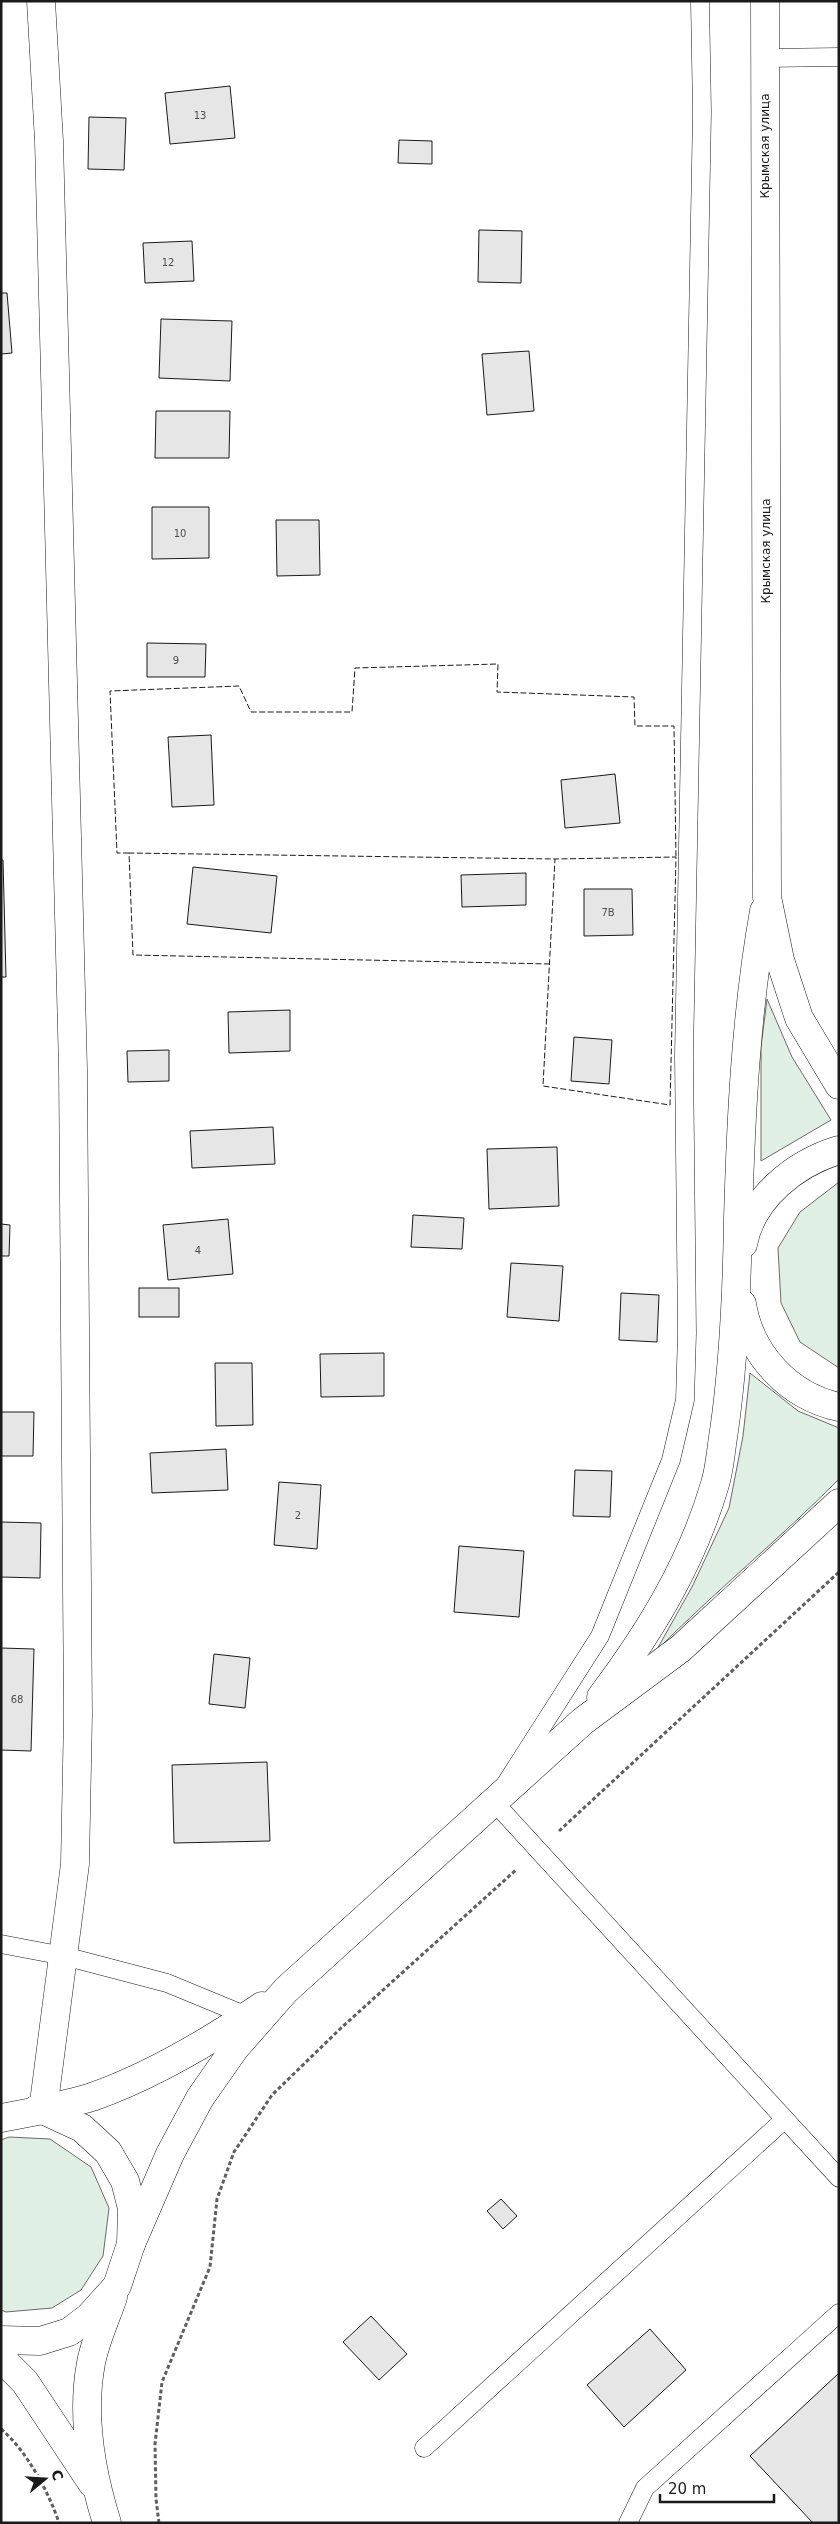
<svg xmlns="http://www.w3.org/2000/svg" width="840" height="2524" font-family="'DejaVu Sans',sans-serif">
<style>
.green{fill:#e0efe3;stroke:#6a6a6a}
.building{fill:#e6e6e6;stroke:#1a1a1a}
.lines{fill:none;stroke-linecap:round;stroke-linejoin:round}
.lane-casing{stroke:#1a1a1a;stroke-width:19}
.street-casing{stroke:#1a1a1a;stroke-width:29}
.secondary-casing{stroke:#1a1a1a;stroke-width:29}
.path{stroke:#5f5f5f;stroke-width:3;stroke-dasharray:4 2.5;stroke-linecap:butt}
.lane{stroke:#fff;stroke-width:18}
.street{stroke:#fff;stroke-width:28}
.secondary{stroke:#fff;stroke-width:28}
.fence{stroke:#1a1a1a;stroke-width:1;stroke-dasharray:6 2.5;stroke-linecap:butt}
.labels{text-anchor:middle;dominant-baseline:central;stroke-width:4;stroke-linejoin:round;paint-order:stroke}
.number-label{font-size:10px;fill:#4d4d4d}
.street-label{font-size:12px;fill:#1a1a1a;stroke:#fff}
</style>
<rect width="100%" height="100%" fill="#fff"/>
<g class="green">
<polygon points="767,999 792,1057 831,1120 761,1161 761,1047"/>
<polygon points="839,1182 839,1368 800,1342 781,1303 778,1248 800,1212"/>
<path d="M750,1373L798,1411L839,1428V1479C780,1539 715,1591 656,1651L692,1587L729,1508L743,1436Z"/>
<polygon points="9,2137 50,2139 91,2167 109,2208 103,2256 81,2290 52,2308 6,2312 1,2310 1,2140"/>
</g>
<g class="building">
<polygon points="230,86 235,138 170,144 165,93"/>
<polygon points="89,117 126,118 124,170 88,169"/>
<polygon points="399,140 432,141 432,164 398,163"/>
<polygon points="479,230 522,231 521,283 478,282"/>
<polygon points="192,241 194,281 145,283 143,243"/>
<polygon points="1,293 7,293 12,353 1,354"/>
<polygon points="161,319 232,321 230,381 159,378"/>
<polygon points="529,351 534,411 487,415 482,354"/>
<polygon points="156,411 230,411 229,458 155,458"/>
<polygon points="152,507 209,507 209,558 152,559"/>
<polygon points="276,520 319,520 320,575 277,576"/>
<polygon points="147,643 206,644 205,677 147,677"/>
<polygon points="211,735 214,805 172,807 168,737"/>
<polygon points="615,774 620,823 565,828 561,780"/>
<polygon points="1,860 3,860 6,977 1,977"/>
<polygon points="193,867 277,876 271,933 187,924"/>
<polygon points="526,873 526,905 462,907 461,875"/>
<polygon points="584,889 632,889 633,935 584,936"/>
<polygon points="290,1010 290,1051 229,1053 228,1012"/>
<polygon points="574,1037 612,1040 609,1084 571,1081"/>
<polygon points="169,1050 169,1081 128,1082 127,1051"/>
<polygon points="273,1127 275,1164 192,1168 190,1131"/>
<polygon points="557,1147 559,1206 489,1209 487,1149"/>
<polygon points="413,1215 464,1218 462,1249 411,1247"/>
<polygon points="228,1219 233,1274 168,1280 163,1225"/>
<polygon points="1,1224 10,1225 9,1256 1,1256"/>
<polygon points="511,1263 563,1266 559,1321 507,1317"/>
<rect x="139" y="1288" width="40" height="29"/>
<polygon points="621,1293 659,1295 657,1342 619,1340"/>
<polygon points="384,1353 384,1396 321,1397 320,1354"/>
<polygon points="215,1363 252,1363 253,1425 216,1426"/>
<polygon points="1,1412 34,1412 33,1456 1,1456"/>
<polygon points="226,1449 228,1490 152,1493 150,1453"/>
<polygon points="575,1470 612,1471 610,1517 573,1516"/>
<polygon points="279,1482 321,1485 317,1549 274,1545"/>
<polygon points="1,1522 41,1523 40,1578 1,1577"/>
<polygon points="459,1546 524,1551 519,1617 454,1612"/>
<polygon points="1,1648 34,1649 31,1751 1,1750"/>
<polygon points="214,1654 250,1658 245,1708 209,1704"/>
<polygon points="267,1762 270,1841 174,1843 172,1765"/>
<polygon points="501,2199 517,2216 503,2229 487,2211"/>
<polygon points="371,2316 407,2354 379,2380 343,2342"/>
<polygon points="650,2329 686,2370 624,2427 587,2385"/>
<polygon points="839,2373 839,2523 813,2523 750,2456"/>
</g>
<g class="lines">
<defs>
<g id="lane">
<polyline points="700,1 702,112 684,1056 687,1333 685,1400 671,1460 600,1636 494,1802 839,2178"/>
<polyline points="765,58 839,57"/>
<polyline points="1,1944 64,1956 167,1983 247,2016"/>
<polyline points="424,2448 784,2120"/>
<polyline points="628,2523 645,2488 839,2313"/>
</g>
<polyline id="street" points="41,1 49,141 73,1069 78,1715 75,1864 43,2110"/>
<g id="secondary">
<polyline points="765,1 767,897 780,960 799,1018 839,1085"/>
<path d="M743,1244C752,1197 796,1163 839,1150"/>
<path d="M742,1304C750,1354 788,1396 839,1407"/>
<path d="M601,1697C650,1632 692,1563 715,1484C720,1468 721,1448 724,1431C734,1361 737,1289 738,1218C741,1115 746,1012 764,911"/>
<path d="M37,2109L43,2110C59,2105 76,2102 92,2097C152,2076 209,2042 262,2006"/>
<polyline points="1,2118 43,2110 82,2128 108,2152 125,2181 132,2208 131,2244 117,2286 89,2317 69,2332 40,2341 1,2340"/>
<polyline points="131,2244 170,2154 200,2098 235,2048 286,1990 583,1721 680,1649 839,1503"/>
<polyline points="1,2358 25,2382 92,2483"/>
<path d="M107,2523C91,2472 81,2416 91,2363C95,2341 106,2318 113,2297"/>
</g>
</defs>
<use href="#lane" class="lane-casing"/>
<use href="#street" class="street-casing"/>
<use href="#secondary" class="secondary-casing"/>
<g class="path">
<polyline points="559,1831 839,1572"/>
<path d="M1,2429C26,2450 49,2492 59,2523"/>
<polyline points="159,2523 156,2499 155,2444 162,2382 210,2267 217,2199 234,2152 272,2095 341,2028 517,1869"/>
</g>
<use href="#lane" class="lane"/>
<use href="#street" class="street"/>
<use href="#secondary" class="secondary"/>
<g class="fence">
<polyline points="129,853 117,853 110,691 239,686 251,712 352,712 355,668 498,664 497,692 634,697 635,726 674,726 676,857"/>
<polyline points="550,964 133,955 129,853 555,859 543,1086 670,1105 676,857 555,859"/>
</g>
</g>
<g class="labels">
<g class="number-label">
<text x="200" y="115">13</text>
<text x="168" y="262">12</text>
<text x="180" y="533">10</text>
<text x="176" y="660">9</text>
<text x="608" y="912">7В</text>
<text x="198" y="1250">4</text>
<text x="298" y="1515">2</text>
<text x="17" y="1699">68</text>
</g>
<g class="street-label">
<text transform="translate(765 146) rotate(-90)">Крымская улица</text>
<text transform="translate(766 551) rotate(-90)">Крымская улица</text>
</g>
</g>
<rect width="840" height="2524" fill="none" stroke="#1a1a1a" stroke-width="5"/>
<g transform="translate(45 2479) rotate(72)" stroke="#ffffff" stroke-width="4" paint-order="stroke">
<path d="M0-4L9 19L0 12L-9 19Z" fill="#1a1a1a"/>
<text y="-8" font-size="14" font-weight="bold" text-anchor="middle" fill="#1a1a1a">С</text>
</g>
<path d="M660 2494v8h114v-8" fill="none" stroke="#1a1a1a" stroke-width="2.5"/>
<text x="668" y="2494" font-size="15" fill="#1a1a1a" stroke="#ffffff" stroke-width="4" paint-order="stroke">20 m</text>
</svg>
